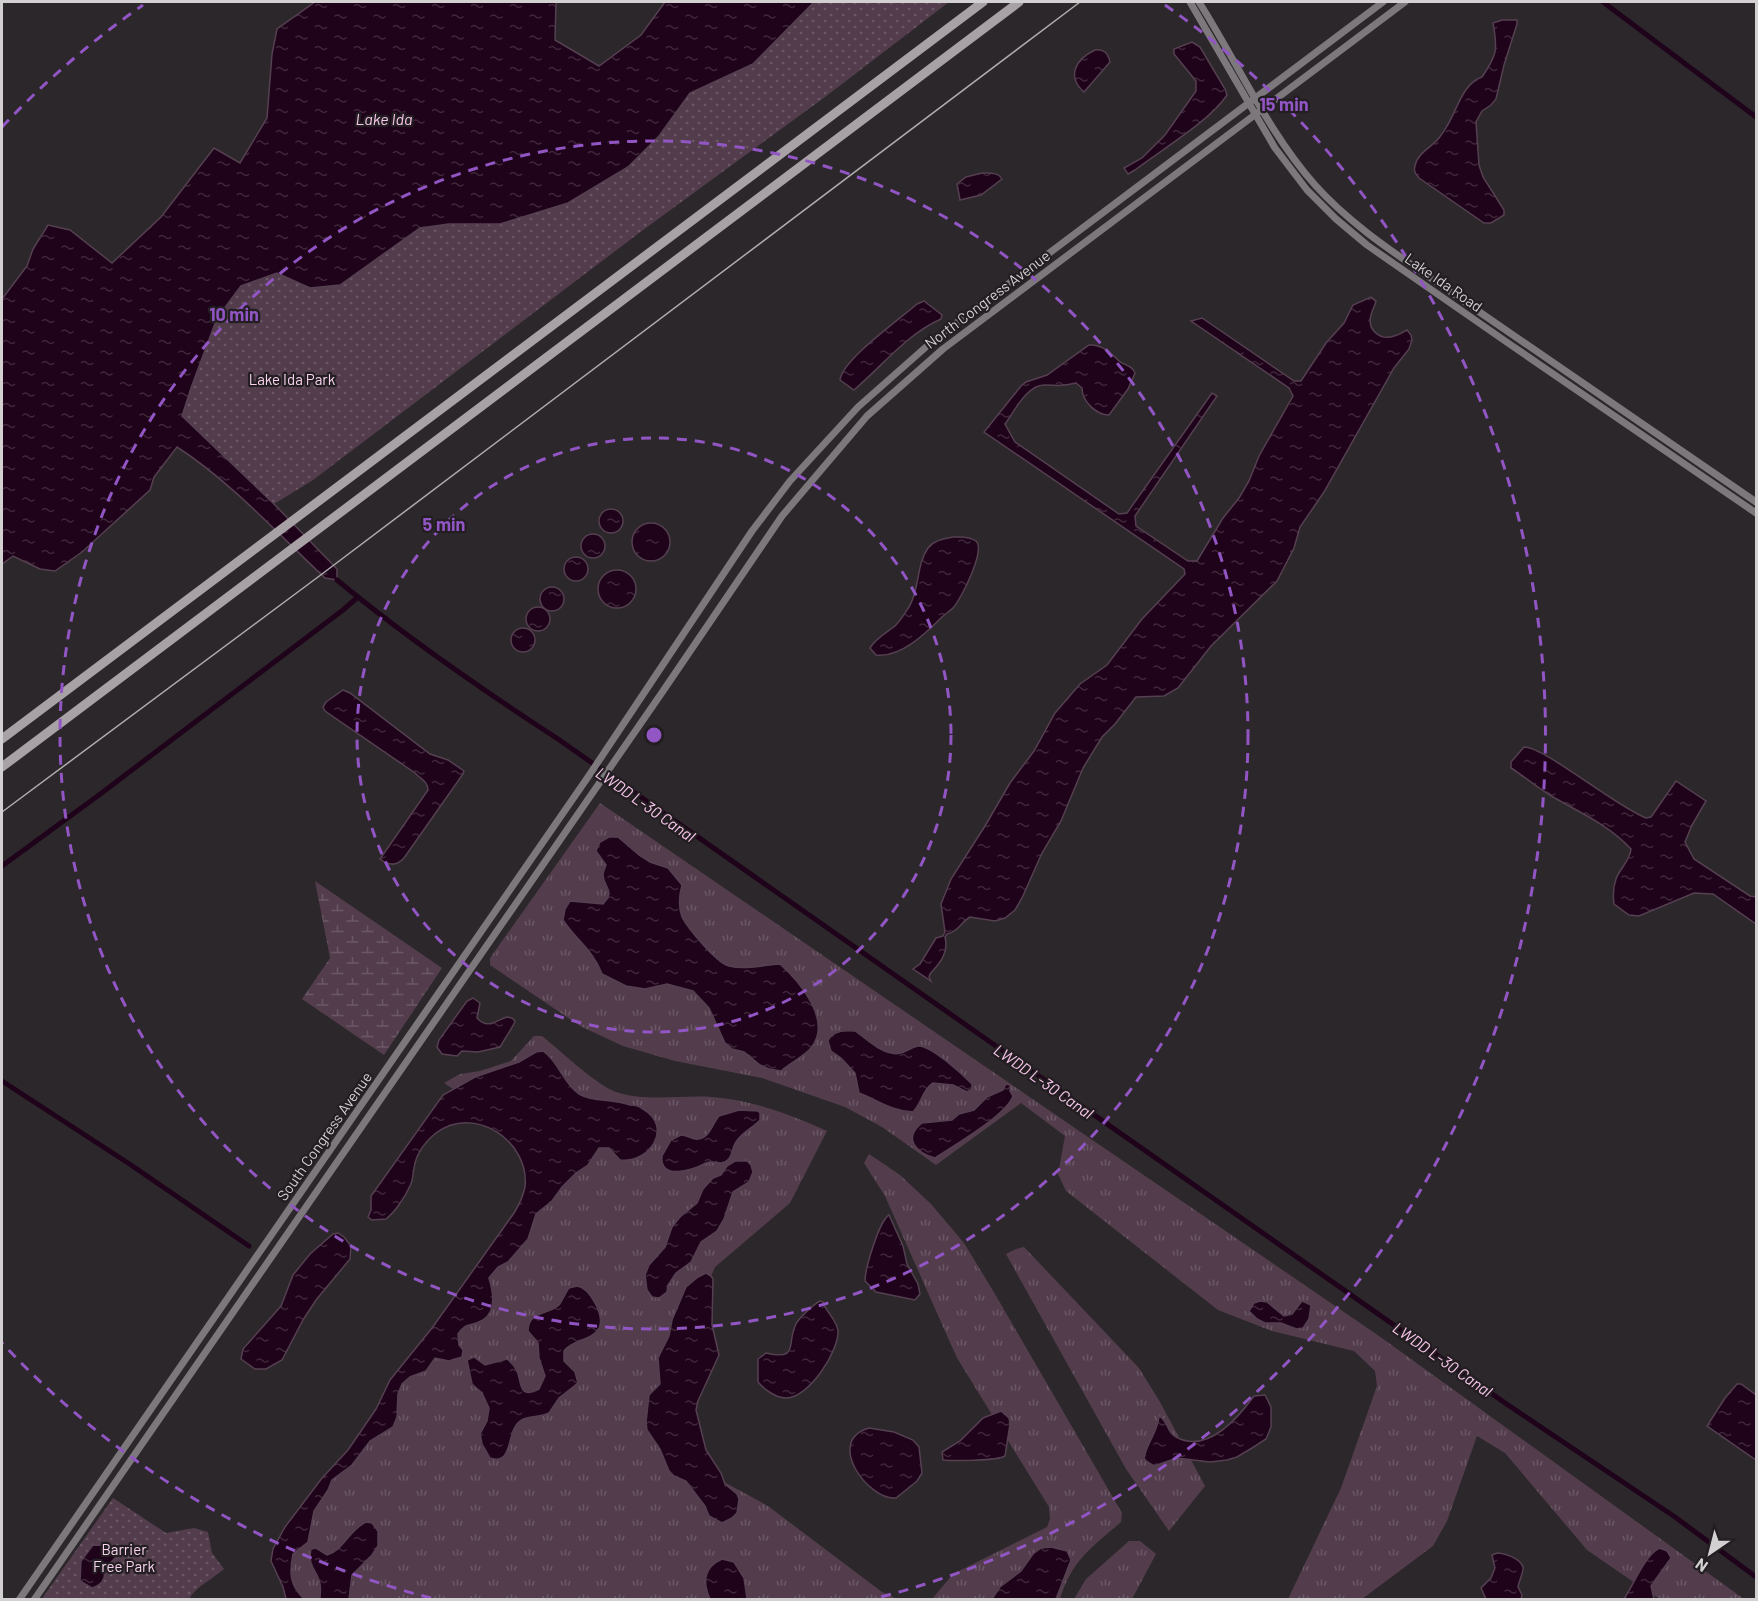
<svg xmlns="http://www.w3.org/2000/svg" width="1758" height="1601" font-family="Barlow,sans-serif">
<style>
.grass{fill:url(#grass-tufts)}
.wetland{fill:url(#wetland-marsh)}
.park{fill:url(#park-dots)}
.water{fill:url(#water-ripples);stroke:#554051;stroke-width:1.5}
.lines{fill:none;stroke-linecap:round;stroke-linejoin:round}
.canal{stroke:#1f031a;stroke-width:5}
.secondary{stroke:#7c787b;stroke-width:7}
.highway{stroke:#a8a2a6;stroke-width:9}
.rail{stroke:#afacae;stroke-width:1.5}
.ring{fill:none;stroke:#9155c4;stroke-width:3;stroke-dasharray:10 8}
.labels{text-anchor:middle;dominant-baseline:central;stroke-width:4.5;stroke-linejoin:round;paint-order:stroke}
.street-label{font-size:15px;fill:#d3d0d2;stroke:#221e21}
.park-label{font-size:15px;fill:#f8d2ee;stroke:#221e21}
.water-label{font-size:16px;font-style:italic;fill:#fac7ec;stroke:#221e21}
.centre{fill:#9155c4;stroke:#221e21;stroke-width:3}
.ring-label{font-size:18px;text-anchor:middle;font-weight:bold;fill:#9155c4;stroke:#221e21;stroke-width:4.5;stroke-linejoin:round;paint-order:stroke}
</style>
<defs>
<pattern id="grass-tufts" width="24" height="20" patternUnits="userSpaceOnUse" patternTransform="scale(1.5)"><rect width="24" height="20" fill="#533d4d"/><path d="M3 7l-1-3M5 7V3M7 7l1-3M15 17l-1-3M17 17v-4M19 17l1-3" fill="none" stroke="#6b5866"/></pattern>
<pattern id="wetland-marsh" width="20" height="14" patternUnits="userSpaceOnUse" patternTransform="scale(1.5)"><rect width="20" height="14" fill="#533d4d"/><path d="M1 5h8M5 5V1M11 12h8M15 12V8" fill="none" stroke="#6b5866"/></pattern>
<pattern id="park-dots" width="8" height="8" patternUnits="userSpaceOnUse" patternTransform="scale(1.5)"><rect width="8" height="8" fill="#533d4d"/><path d="M2 2h.1M6 6h.1" fill="none" stroke="#6b5866" stroke-width="1.8" stroke-linecap="round"/></pattern>
<pattern id="water-ripples" width="26" height="14" patternUnits="userSpaceOnUse" patternTransform="scale(1.5)"><rect width="26" height="14" fill="#1f031a"/><path d="M2 4q2-2 4 0t4 0M15 11q2-2 4 0t4 0" fill="none" stroke="#3f273a"/></pattern>
</defs>
<rect width="100%" height="100%" fill="#2c272a"/>
<g class="grass">
<polygon points="600,803 1379,1336 1744,1599 1661,1599 1651,1594 1587,1550 1505,1453 1477,1436 1447,1521 1433,1546 1362,1599 1288,1599 1341,1488 1377,1386 1375,1371 1354,1351 1272,1331 1218,1310 1066,1191 1058,1174 1065,1136 1021,1103 936,1165 882,1127 845,1107 762,1078 675,1061 623,1046 580,1026 490,965 490,958"/>
<path d="M534,1036H542C561,1051 595,1084 616,1092C646,1102 681,1095 712,1097C753,1100 791,1115 827,1131L790,1203L715,1267L669,1372L711,1475L768,1506L882,1592L897,1599H293L285,1558L289,1537L548,1174L532,1141L444,1083L460,1074L480,1071L511,1061Z"/>
<path d="M869,1154L900,1175L931,1204L964,1243L995,1294L1122,1513L1121,1522C1091,1548 1072,1560 1060,1599H932L953,1574L1047,1527L1050,1519L1049,1507L957,1358L885,1196L864,1163Z"/>
<polygon points="1024,1247 1139,1368 1160,1402 1205,1486 1169,1531 1126,1469 1006,1254 1016,1249"/>
<polygon points="1129,1541 1140,1541 1156,1554 1132,1599 1074,1599 1086,1579"/>
</g>
<polygon class="wetland" points="315,881 442,968 384,1055 302,999 330,958"/>
<g class="park">
<polygon points="814,2 949,2 825,97 639,233 313,480 274,504 182,416 191,388 217,318 241,286 277,273 310,288 340,285 420,227 568,203 628,167 659,136 690,93 753,64"/>
<path d="M113,1498L166,1533L194,1528L208,1532L212,1553L224,1569C212,1580 197,1585 189,1599L41,1600Z"/>
</g>
<g class="water">
<path d="M315,2H556L555,40L599,66L641,35L665,2H814L753,64L690,93L659,136L628,167L568,203L500,224H449L420,228L340,285L310,288L277,273L241,286L217,318L191,388L182,416L274,504L337,569V580L325,578C279,535 230,481 177,447L154,477L150,490L82,552L55,571L40,569L13,556L2,564V299L27,266L33,249L48,225L70,230L112,263L161,217L214,148L240,163L267,118L272,54L277,29Z"/>
<path d="M1502,20H1517V24L1504,65L1496,99L1491,105L1482,111L1476,122L1479,165L1483,177L1504,210V215L1491,223H1484L1419,178C1416,174 1413,171 1415,166C1417,153 1432,147 1439,138C1442,134 1445,130 1447,126C1457,110 1463,83 1482,77C1497,55 1498,50 1493,23Z"/>
<path d="M1192,42L1200,47L1225,89L1227,95C1210,121 1161,150 1135,170L1128,174L1124,168L1142,158L1165,135L1196,91V81L1174,54V49Z"/>
<path d="M1095,50C1104,49 1108,53 1110,62L1084,92C1066,76 1076,59 1095,50Z"/>
<path d="M982,173C989,173 998,172 1002,179L981,195L960,200L957,184L966,177Z"/>
<path d="M1371,297L1376,301C1375,306 1372,310 1371,315C1367,330 1380,341 1394,336C1399,335 1403,332 1407,330L1411,335L1412,340L1409,349L1394,368L1324,492L1300,527L1294,548L1277,581L1211,646L1178,688L1164,696L1136,697L1115,724L1102,737L1083,768L1061,821L1042,853L1022,898L1015,910L1005,918L995,921L970,917C960,923 959,931 947,934L945,937C949,953 940,963 930,974L929,977L931,981L913,969L920,964L936,938L943,936L945,932L941,904L951,879L985,826L1010,783L1034,751L1055,713L1080,684L1107,665L1142,619L1185,574L1184,569L984,432L1021,386L1026,382L1047,375L1089,345C1102,344 1111,353 1119,361C1125,366 1132,365 1135,373L1128,389L1109,415C1096,415 1082,401 1082,388L1076,383C1062,387 1058,385 1044,385C1027,385 1014,412 1005,424L1015,442L1119,514L1127,513L1212,393L1217,396L1135,516L1136,526L1188,561H1197L1223,518L1239,498L1249,481L1259,456L1293,396L1289,388L1191,321L1202,318L1294,381H1301L1326,343L1344,323L1353,305Z"/>
<path d="M924,301L942,315L941,319C907,334 882,366 854,390L840,380C842,360 900,319 917,304Z"/>
<circle cx="611" cy="521" r="12"/>
<circle cx="651" cy="542" r="19"/>
<circle cx="593" cy="546" r="12"/>
<path d="M953,537C960,537 970,536 976,541C986,550 961,599 953,608C950,611 945,614 942,617C926,633 901,658 876,655L870,648C876,638 886,633 895,626C900,621 905,613 909,607C920,589 916,565 928,548C934,540 944,539 953,537Z"/>
<circle cx="576" cy="569" r="12"/>
<circle cx="617" cy="589" r="19"/>
<circle cx="552" cy="599" r="12"/>
<circle cx="538" cy="619" r="12"/>
<circle cx="523" cy="640" r="12"/>
<path d="M343,690L350,693L430,754L448,760L464,771L463,774L404,858C397,866 389,866 380,859L428,790C428,781 420,779 415,773L325,711L323,707L326,702Z"/>
<path d="M1524,747C1545,747 1616,807 1646,818L1651,817L1676,781L1706,801L1692,825L1685,842L1694,859L1750,896L1756,897V924L1713,894L1694,893L1639,916L1629,915L1614,904C1613,896 1613,887 1616,879C1620,868 1630,861 1631,849C1610,826 1581,813 1553,797C1539,789 1525,777 1511,768V762Z"/>
<path d="M609,837H618L639,855L650,862L668,868L682,885C679,896 678,906 682,917C688,929 717,963 729,966C745,970 764,965 780,964C800,982 833,1021 811,1048C807,1054 789,1064 781,1071L769,1069L760,1065L744,1052L732,1049L725,1043L709,1008L693,991L667,984L645,989L626,986L602,974C594,951 576,940 563,920L565,909L570,901L603,904C616,890 604,889 603,875C603,872 605,868 606,865L596,851L600,842Z"/>
<path d="M473,998L480,1003L477,1018C488,1030 496,1020 507,1017L512,1018L515,1021L514,1024L500,1047L478,1052L462,1051L457,1056L442,1054L437,1047L439,1040L467,1001Z"/>
<path d="M855,1031C867,1039 877,1050 891,1053C903,1056 908,1048 918,1046C931,1045 963,1075 972,1084V1089L967,1092L953,1085L933,1083C922,1090 922,1103 913,1112C889,1110 880,1101 859,1093L855,1073L841,1058L831,1051L828,1041C832,1030 845,1030 855,1031Z"/>
<path d="M543,1051C559,1062 563,1083 579,1094C592,1102 615,1099 630,1105C636,1105 638,1106 643,1109C674,1127 649,1164 620,1160L609,1148H599L588,1165L576,1173L562,1187L552,1201L536,1214L528,1239L508,1262L498,1267L489,1278C493,1291 497,1311 483,1320C471,1327 467,1321 458,1334L459,1345L463,1350L462,1357L449,1361L435,1358L426,1371L410,1377L402,1384L398,1394L397,1417L393,1427L370,1441L352,1465L332,1480L328,1490L314,1511L308,1542L293,1554C289,1574 290,1585 304,1599H286L283,1587L271,1561L273,1549L285,1527L322,1478L348,1450L376,1409L390,1380L432,1328L514,1213C519,1205 523,1196 525,1187C530,1141 474,1104 436,1133C425,1142 416,1154 414,1168C413,1174 413,1180 410,1186C405,1197 395,1212 386,1219L372,1220L368,1217L371,1210V1196L443,1095L475,1077L519,1062L536,1052Z"/>
<path d="M1006,1084L1010,1085V1091L1013,1096C1007,1115 953,1146 935,1158C917,1153 902,1139 922,1123L952,1120L959,1114L974,1110L987,1097L1003,1090Z"/>
<path d="M739,1110L758,1111L760,1113V1120C753,1128 742,1132 736,1142C731,1149 733,1158 725,1162C719,1165 713,1160 706,1163C695,1169 659,1182 662,1156L671,1140L681,1135C686,1135 690,1138 695,1139C709,1141 712,1124 719,1116Z"/>
<polygon points="735,1161 747,1161 751,1165 753,1172 749,1182 733,1192 724,1219 717,1231 701,1242 691,1262 676,1273 668,1285 667,1292 659,1298 652,1297 647,1290 645,1275 649,1265 665,1247 672,1227 680,1217 697,1203 703,1189 713,1178 721,1175 727,1166"/>
<path d="M889,1215L903,1246L907,1264L918,1284L920,1294L915,1300L876,1292L865,1281C865,1269 879,1221 889,1215Z"/>
<polygon points="338,1233 344,1237 351,1246 350,1259 316,1300 303,1320 282,1360 266,1369 255,1369 241,1359 243,1349 281,1306 293,1275 310,1254 333,1234"/>
<polygon points="706,1273 711,1276 713,1279 712,1325 719,1355 698,1401 696,1410 706,1450 721,1473 725,1484 737,1494 739,1499 737,1513 732,1518 722,1523 709,1516 705,1506 686,1481 674,1476 669,1471 660,1449 647,1430 646,1422 649,1395 660,1384 658,1358 669,1336 672,1320 686,1287 698,1277"/>
<path d="M577,1286C590,1288 605,1316 599,1328C592,1341 573,1339 564,1351V1361L575,1372L578,1383L559,1398L549,1413C540,1418 528,1415 520,1421C506,1431 514,1466 490,1458L482,1444L480,1434L487,1421L489,1408L482,1393L472,1384L467,1360L474,1357L485,1365L507,1359C511,1362 515,1367 517,1371C522,1382 518,1400 539,1389L545,1376L539,1358L538,1343L528,1331C528,1311 548,1315 559,1305C563,1300 565,1293 569,1288Z"/>
<path d="M820,1301L823,1302C826,1312 837,1320 838,1331C839,1351 809,1398 786,1398C776,1398 765,1390 758,1382V1359L766,1353C800,1361 786,1343 796,1324C799,1318 814,1304 820,1301Z"/>
<polygon points="1260,1301 1267,1302 1284,1316 1292,1314 1302,1301 1311,1305 1309,1319 1303,1328 1296,1329 1281,1323 1265,1323 1257,1319 1249,1311 1254,1303"/>
<polygon points="1737,1384 1741,1384 1756,1395 1756,1460 1707,1426 1725,1398"/>
<path d="M1265,1395L1271,1407V1427L1266,1439L1252,1448L1237,1457L1227,1460L1210,1462L1177,1458L1154,1466L1146,1461L1144,1458C1147,1442 1158,1432 1159,1416C1169,1421 1166,1432 1176,1437C1207,1454 1238,1418 1254,1396Z"/>
<path d="M1001,1411L1009,1418L1010,1424L1005,1456C997,1461 953,1461 943,1460L942,1452L960,1441L983,1418Z"/>
<path d="M869,1428L894,1432L913,1440L919,1447L922,1473L917,1481L896,1498C869,1501 824,1441 869,1428Z"/>
<path d="M366,1522L372,1523L378,1531V1546L372,1555L352,1575L349,1599H320C320,1594 321,1589 320,1584C318,1571 307,1567 311,1549L316,1548L327,1555C344,1550 348,1531 366,1522Z"/>
<path d="M93,1545L129,1546L130,1550L129,1553L115,1558L104,1570C106,1579 101,1585 92,1588L80,1581L81,1561Z"/>
<polygon points="1051,1547 1067,1551 1071,1560 1056,1599 992,1599 1000,1587 1021,1571 1033,1554 1041,1548"/>
<path d="M1660,1548L1667,1551L1671,1558L1651,1586L1654,1599H1624C1633,1586 1646,1553 1660,1548Z"/>
<path d="M1497,1553C1504,1553 1520,1558 1523,1567C1524,1571 1519,1581 1518,1587L1522,1595L1521,1599H1486L1481,1588L1491,1578L1495,1568L1492,1555Z"/>
<path d="M722,1559L734,1562L744,1578L747,1599H710C702,1582 704,1567 722,1559Z"/>
</g>
<g class="lines">
<g class="canal">
<polyline points="1603,2 1756,117"/>
<path d="M337,580C407,638 481,689 558,739L1508,1405L1675,1517L1756,1577"/>
<polyline points="2,866 99,795 343,610 358,597"/>
<polyline points="2,1081 131,1165 249,1246"/>
</g>
<g class="secondary">
<polyline points="1190,2 1275,148 1307,190 1336,219 1367,245 1508,343 1756,513"/>
<path d="M1199,2C1237,62 1268,132 1315,185C1357,232 1414,265 1465,302C1562,369 1659,435 1756,502"/>
<polyline points="19,1600 588,777 752,531 790,481 858,407 935,339 1383,2"/>
<polyline points="34,1600 661,694 782,516 867,416 943,349 1405,2"/>
</g>
<g class="highway">
<polyline points="2,739 983,2"/>
<polyline points="2,767 1019,2"/>
</g>
<polyline class="rail" points="2,812 318,577 1080,2"/>
</g>
<g class="ring">
<circle cx="654" cy="735" r="297"/>
<circle cx="654" cy="735" r="594"/>
<path d="M431 1598A891 891 0 0 1 2 1343M2 127A891 891 0 0 1 143 5M1165 5A891 891 0 0 1 877 1598"/>
</g>
<g class="labels">
<g class="street-label">
<text transform="translate(1444 282) rotate(35)">Lake Ida Road</text>
<text transform="translate(987 299) rotate(-37)">North Congress Avenue</text>
<text transform="translate(324 1136) rotate(-55)">South Congress Avenue</text>
</g>
<g class="park-label">
<text x="292" y="379">Lake Ida Park</text>
<text x="124" y="1549">Barrier<tspan x="124" dy="17">Free Park</tspan></text>
</g>
<g class="water-label">
<text x="384" y="118">Lake Ida</text>
<text transform="translate(646 804) rotate(35)">LWDD L-30 Canal</text>
<text transform="translate(1044 1081) rotate(35)">LWDD L-30 Canal</text>
<text transform="translate(1443 1359) rotate(35)">LWDD L-30 Canal</text>
</g>
</g>
<circle cx="654" cy="735" r="9" class="centre"/>
<g class="ring-label">
<text x="1284" y="111">15 min</text>
<text x="234" y="321">10 min</text>
<text x="444" y="531">5 min</text>
</g>
<rect width="1758" height="1601" fill="none" stroke="#d3d0d2" stroke-width="6"/>
<g transform="translate(1710 1553) rotate(215)" stroke="#221e21" stroke-width="4.5" paint-order="stroke">
<path d="M0-4.5L10 22L0 15L-10 22Z" fill="#d3d0d2"/>
<text y="-9" font-size="16" font-weight="bold" text-anchor="middle" fill="#d3d0d2">N</text>
</g>
</svg>
